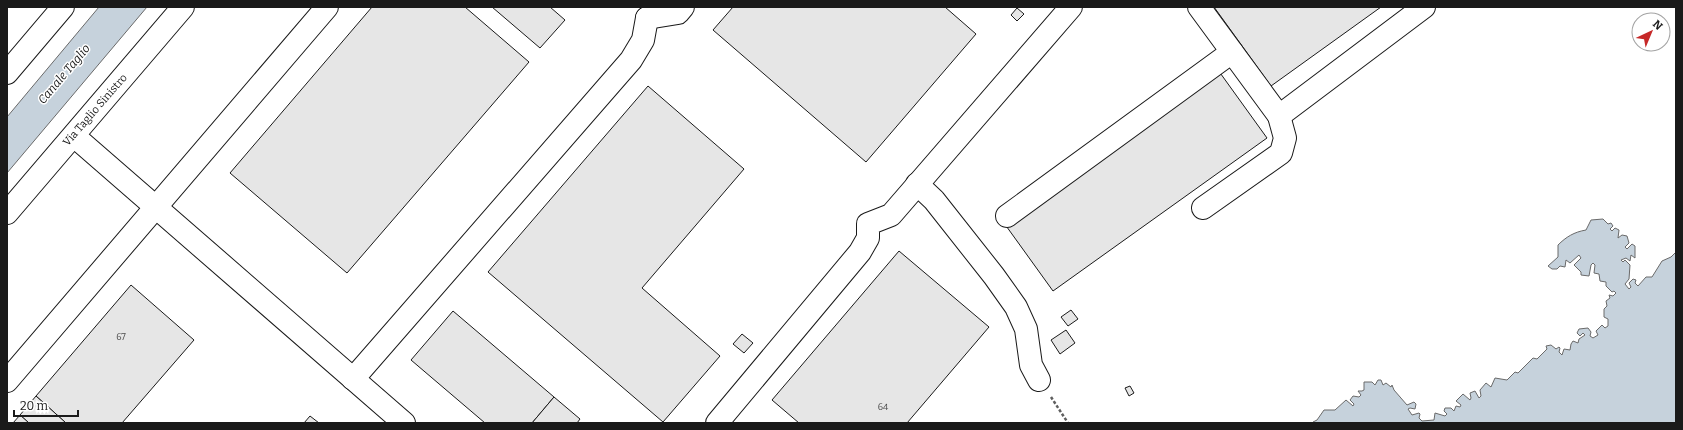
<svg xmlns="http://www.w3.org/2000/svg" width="1683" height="430" font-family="Bitter,serif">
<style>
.water{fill:#c6d2dc;stroke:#6a6a6a}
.building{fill:#e6e6e6;stroke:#1a1a1a}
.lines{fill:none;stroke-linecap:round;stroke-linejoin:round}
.minor-casing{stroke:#1a1a1a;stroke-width:24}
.major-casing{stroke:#1a1a1a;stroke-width:24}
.path{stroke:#5f5f5f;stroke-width:2.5;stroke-dasharray:3 2;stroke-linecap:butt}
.minor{stroke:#fff;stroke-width:22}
.major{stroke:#fff;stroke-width:22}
.labels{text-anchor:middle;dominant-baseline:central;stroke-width:3;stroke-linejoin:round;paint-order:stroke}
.number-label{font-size:9px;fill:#4d4d4d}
.street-label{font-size:11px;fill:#1a1a1a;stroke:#fff}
.water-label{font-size:12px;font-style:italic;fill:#1a1a1a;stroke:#fff}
</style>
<rect width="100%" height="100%" fill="#fff"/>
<g class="water">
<polygon points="99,7 147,7 7,173 7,117"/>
<path d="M1603,219L1608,224L1611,223L1613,226L1610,229L1612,231L1615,228L1619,230L1618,238L1622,235L1627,236L1629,243L1625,247L1627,249L1632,244L1635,246V258L1631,255L1630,261L1626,258L1621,260L1623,262L1625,260L1630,265L1629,279L1625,284L1629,289L1631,287L1629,283L1633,279L1636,280L1635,283L1638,286L1646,277H1652L1662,261L1671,257L1676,252V423H1313V422L1317,420L1324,410H1335L1346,400L1353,406L1354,404L1350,400L1353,396L1359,397L1361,395L1358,391H1362L1364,390V382H1372L1375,385L1378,380H1381L1383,385L1386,383L1391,387L1392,385L1394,390L1407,405L1414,402L1416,404L1415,409L1410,408L1408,409L1412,415L1419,413L1420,414L1419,418L1422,421L1434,420L1435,413L1445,416L1447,414L1444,411L1445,408H1451L1454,411L1456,406L1460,407L1461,405L1456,401L1463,394L1470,400L1471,398L1470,393L1475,391L1479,398L1481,396L1480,390L1486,383L1491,387L1495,378L1507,380L1515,372L1518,373L1533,358L1537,359L1547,349L1546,346L1551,345L1556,349L1559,347L1560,348L1559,352L1562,355L1564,349L1570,350L1571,344L1573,341L1578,343L1579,339L1585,335L1583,333L1580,336L1577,333L1579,329L1588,328L1591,332L1590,336L1593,338L1598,335L1596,331L1602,325L1605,328L1608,326V319L1604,317V309L1607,306L1606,301L1610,298L1609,295L1613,296L1616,293L1614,291L1612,292L1606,286V282L1600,281L1599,274L1594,273L1595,265L1593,263L1591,265L1589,276L1581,275V272L1574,265L1581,258L1579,255L1570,263L1566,260L1565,267L1560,266L1557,269H1552L1548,266L1558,257V245C1566,237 1574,232 1586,230L1591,220Z"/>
</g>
<g class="building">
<polygon points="372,7 465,7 529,62 347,273 230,173"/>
<polygon points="492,7 550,7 565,20 540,48"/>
<polygon points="733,7 945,7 976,34 866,162 713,30"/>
<polygon points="1214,7 1381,7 1271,86"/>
<polygon points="1017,8 1024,14 1017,21 1011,15"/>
<polygon points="1218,70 1267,138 1053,291 1004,223"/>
<polygon points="648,86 744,169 642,288 720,356 663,422 488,272"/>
<polygon points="899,251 989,327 907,423 799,423 772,400"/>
<polygon points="131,285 194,340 122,423 66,423 36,396"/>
<polygon points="1071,310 1078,319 1068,326 1061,317"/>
<polygon points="453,311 554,397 532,423 485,423 411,360"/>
<polygon points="1066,330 1075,343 1060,354 1051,340"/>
<polygon points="742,334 753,343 744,353 733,344"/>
<polygon points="1130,386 1134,393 1129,396 1125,388"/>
<polygon points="36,396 66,423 29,423 20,415"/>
<polygon points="554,397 580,419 577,423 532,423"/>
<polygon points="20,415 29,423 13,423"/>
<polygon points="310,416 319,423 304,423"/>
</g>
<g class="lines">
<defs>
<g id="minor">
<polyline points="1199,7 1279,116 1424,7"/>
<polyline points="647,18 678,13 683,7"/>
<polyline points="7,73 63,7"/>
<polyline points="74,136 404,423"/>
<polyline points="917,184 934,200 994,276 1016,307 1026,329 1031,365 1039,380"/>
<polyline points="1203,208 1281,153 1285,138 1279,116"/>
<polyline points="1007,216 1232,52"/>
<polyline points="353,379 631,60 643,40 647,18"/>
<polyline points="7,381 327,7"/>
<polyline points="717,423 860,252 868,238 868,224 891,215 1071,7"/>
</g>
<polyline id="major" points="7,213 183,7"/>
</defs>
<use href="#minor" class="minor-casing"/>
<use href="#major" class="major-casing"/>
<polyline class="path" points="1051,397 1068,423"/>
<use href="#minor" class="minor"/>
<use href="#major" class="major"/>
</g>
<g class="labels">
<g class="number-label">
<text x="121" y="337">67</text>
<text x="883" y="407">64</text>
</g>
<g class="street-label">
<text transform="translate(95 110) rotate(-49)">Via Taglio Sinistro</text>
</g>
<g class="water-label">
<text transform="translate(64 74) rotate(-50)">Canale Taglio</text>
</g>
</g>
<rect width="1683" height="430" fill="none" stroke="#1a1a1a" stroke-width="16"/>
<g transform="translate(1651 32) rotate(44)"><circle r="19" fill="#ffffff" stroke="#a3a3a3"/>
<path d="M0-3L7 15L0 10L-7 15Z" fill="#c62828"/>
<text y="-6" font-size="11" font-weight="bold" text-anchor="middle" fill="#1a1a1a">N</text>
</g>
<path d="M14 410v6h64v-6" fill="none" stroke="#1a1a1a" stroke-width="2"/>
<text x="20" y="410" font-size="12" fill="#1a1a1a" stroke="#ffffff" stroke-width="3" paint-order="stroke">20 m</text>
</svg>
